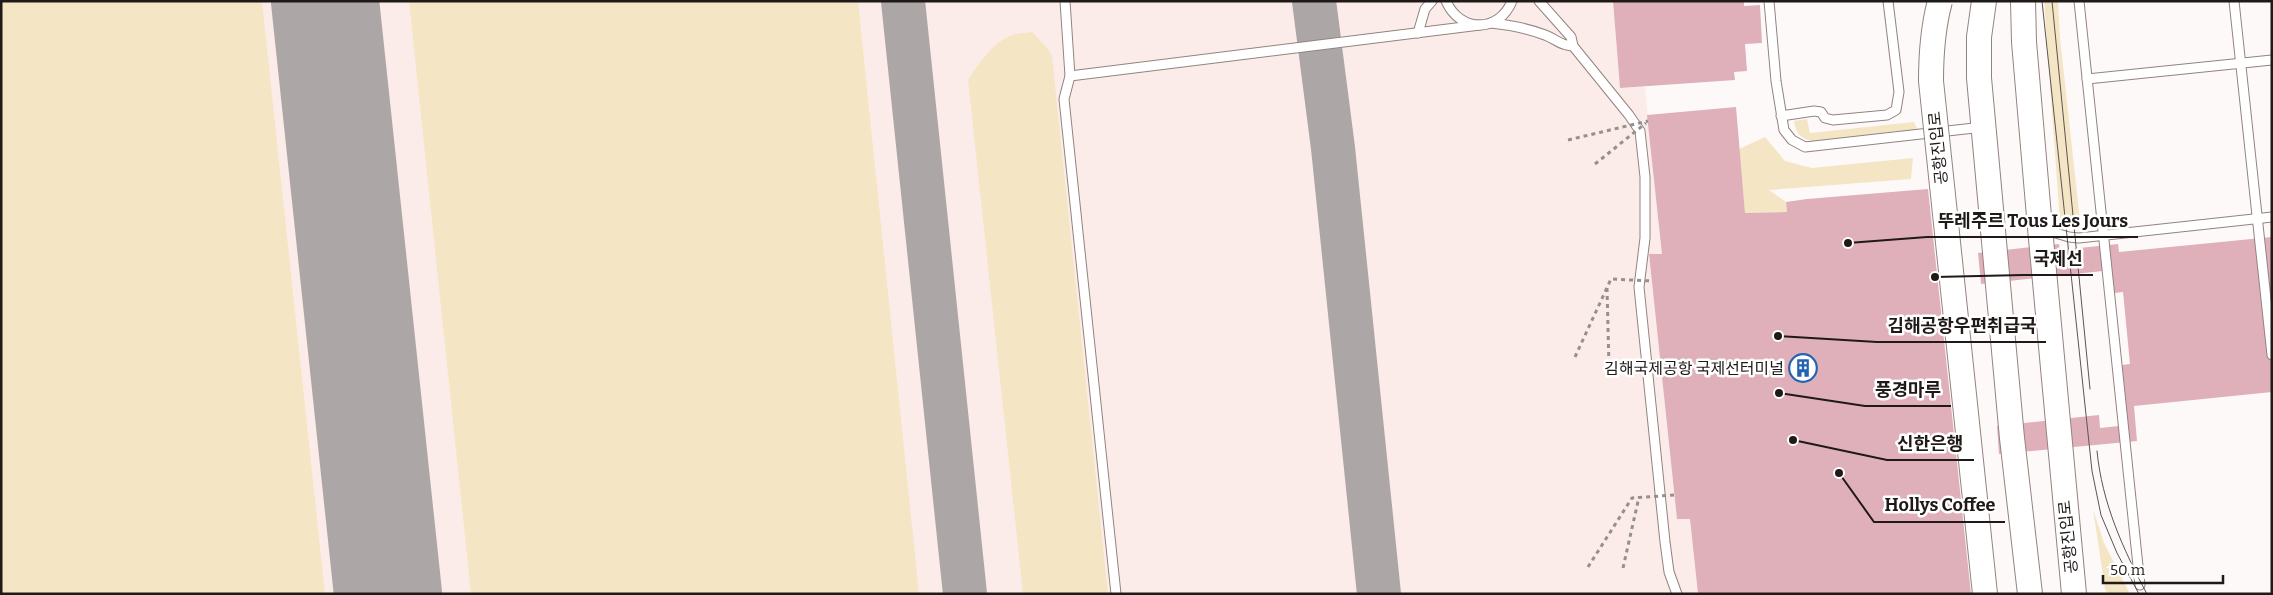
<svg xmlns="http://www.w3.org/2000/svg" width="2273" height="595" font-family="Bitter,'Noto Sans KR',serif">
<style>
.built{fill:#fcece9}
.green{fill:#f4e5c5}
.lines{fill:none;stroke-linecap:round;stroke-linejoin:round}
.taxiway{stroke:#aca7a6;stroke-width:44}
.runway{stroke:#aca7a6;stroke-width:108}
.building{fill:#dfb0ba}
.service-casing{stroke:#93837f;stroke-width:11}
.secondary-casing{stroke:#93837f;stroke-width:26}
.path{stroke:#95908f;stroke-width:3;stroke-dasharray:4 4;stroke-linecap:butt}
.service{stroke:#fff;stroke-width:9}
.secondary{stroke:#fff;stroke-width:24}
.tram{stroke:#5b5553;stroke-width:1}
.secondary-bridge-casing{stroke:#93837f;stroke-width:26;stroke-linecap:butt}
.path-bridge{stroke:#95908f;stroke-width:3;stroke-dasharray:4 4;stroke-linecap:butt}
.secondary-bridge{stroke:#fff;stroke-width:24}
.labels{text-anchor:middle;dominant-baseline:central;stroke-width:5;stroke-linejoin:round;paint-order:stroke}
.street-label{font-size:16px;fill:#1f1917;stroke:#fff}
.poi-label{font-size:16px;fill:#1f1917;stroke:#fff;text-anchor:end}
.leader{fill:none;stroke:#1f1917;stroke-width:2}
.callout-dot{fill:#1f1917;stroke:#fff;stroke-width:2}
.callout-label{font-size:18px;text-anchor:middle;font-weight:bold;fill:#1f1917;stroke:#fff;stroke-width:5;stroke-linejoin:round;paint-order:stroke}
</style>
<rect width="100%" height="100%" fill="#fdf9f8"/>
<polygon class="built" points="1,1 1613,1 1620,88 1645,87 1662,254 1649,255 1677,518 1690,519 1698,594 1,594"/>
<g class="green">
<polygon points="1,1 262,1 325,594 1,594"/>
<polygon points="409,1 858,1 919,594 471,594"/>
<polygon points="2044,1 2058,1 2060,38 2080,221 2060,222"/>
<path d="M1032,32L1048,49L1052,56L1108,594H1023L968,80C979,63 992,43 1012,35C1018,33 1026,33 1032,32Z"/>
<path d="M1807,119L1810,133L1914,122L1917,129L1813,141C1800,138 1796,134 1794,121Z"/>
<polygon points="1765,137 1785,161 1812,168 1913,158 1911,179 1769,190 1786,202 1787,212 1745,213 1739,149"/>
<polygon points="2093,509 2104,543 2130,594 2108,594 2105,589"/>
</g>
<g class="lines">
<g class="taxiway">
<polyline points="903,1 965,594"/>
<polyline points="1314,1 1333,148 1379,594"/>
</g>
<polyline class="runway" points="325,1 388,594"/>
</g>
<g class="building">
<polygon points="1613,1 1744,1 1744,6 1760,5 1762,43 1745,44 1747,71 1734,72 1735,80 1620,88"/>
<polygon points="1736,107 1745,213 1787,212 1786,202 1807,199 1928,189 1971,594 1698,594 1690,519 1677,519 1649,254 1662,254 1647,115"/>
<polygon points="2272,237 2272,392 2134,406 2137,441 1999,454 1997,426 2099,415 2100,428 2119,426 2113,366 2130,364 2123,292 2105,294 2103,271 1981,284 1978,253 2059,244 2060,250 2118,244 2119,252"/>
</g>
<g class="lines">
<defs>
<g id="service">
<polyline points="1065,1 1070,76 1064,99 1116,594"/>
<path d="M1446,1C1460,33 1499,33 1512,1"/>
<polyline points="1539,1 1571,37 1573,46 1629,115 1640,131 1645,177 1645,238 1639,287 1665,542 1669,572 1677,594"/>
<polyline points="1769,1 1776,81 1784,130 1792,140 1805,147 1983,127"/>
<polyline points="2079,1 2140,585"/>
<polyline points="2234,1 2272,355"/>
<path d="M1491,23C1510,25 1527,28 1545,35C1556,39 1561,46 1573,46"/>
<polyline points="1418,33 1425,9 1432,1"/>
<polyline points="1070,76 1480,25"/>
<polyline points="2087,79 2272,60"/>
<polyline points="1781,116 1814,111 1821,112 1825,118 1833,120 1887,115 1896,110 1899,92 1888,1"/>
<polyline points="2042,229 2069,237 2079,238 2272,217"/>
</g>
<g id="secondary">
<polyline points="1984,1 1979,37 1979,78 2012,438 2030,594"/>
<polyline points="2023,1 2024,42 2040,228 2074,594"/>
</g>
</defs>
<use href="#service" class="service-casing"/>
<use href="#secondary" class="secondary-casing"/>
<g class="path">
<polyline points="1607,288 1609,367"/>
<polyline points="1623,568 1639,497"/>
</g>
<use href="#service" class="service"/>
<use href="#secondary" class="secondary"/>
<g class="tram">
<polyline points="2042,1 2092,471 2101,515 2117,553 2139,594"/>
<polyline points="2052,1 2090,389"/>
<path d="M2097,451C2102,503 2123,549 2147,594"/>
</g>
<defs>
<path id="secondary-bridge" d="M1940,1C1933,27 1931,54 1931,81L1985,594"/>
</defs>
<use href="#secondary-bridge" class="secondary-bridge-casing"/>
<g class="path-bridge">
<polyline points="1568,140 1648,121"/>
<polyline points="1595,164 1646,123"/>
<polyline points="1575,357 1611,279 1652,281"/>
<polyline points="1588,567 1632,498 1674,495"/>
</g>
<use href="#secondary-bridge" class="secondary-bridge"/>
</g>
<defs>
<symbol id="building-ring" viewBox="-11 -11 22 22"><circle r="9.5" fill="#fff" stroke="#2462b3" stroke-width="1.5"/><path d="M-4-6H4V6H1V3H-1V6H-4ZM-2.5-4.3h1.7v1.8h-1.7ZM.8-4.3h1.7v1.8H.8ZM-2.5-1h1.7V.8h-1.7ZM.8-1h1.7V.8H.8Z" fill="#2462b3"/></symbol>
</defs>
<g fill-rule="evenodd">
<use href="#building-ring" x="1787" y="352" width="32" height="32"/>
</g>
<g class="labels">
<g class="street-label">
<text transform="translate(1938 148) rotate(-96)">공항진입로</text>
<text transform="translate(2068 537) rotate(-96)">공항진입로</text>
</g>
<g class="poi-label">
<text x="1784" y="368">김해국제공항 국제선터미널</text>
</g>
</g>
<path class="leader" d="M1848 243L1927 237H2138M1935 277L2023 275H2093M1778 336L1877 342H2046M1779 393L1865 406H1951M1793 440L1887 460H1974M1839 473L1874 522H2005"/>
<g class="callout-dot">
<circle cx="1848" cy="243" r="5"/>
<circle cx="1935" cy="277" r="5"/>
<circle cx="1778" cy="336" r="5"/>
<circle cx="1779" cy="393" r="5"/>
<circle cx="1793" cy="440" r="5"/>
<circle cx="1839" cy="473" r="5"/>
</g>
<g class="callout-label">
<text x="2033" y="227">뚜레주르 Tous Les Jours</text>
<text x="2058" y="265">국제선</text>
<text x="1962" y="332">김해공항우편취급국</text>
<text x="1908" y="396">풍경마루</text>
<text x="1930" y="450">신한은행</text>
<text x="1940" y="511">Hollys Coffee</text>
</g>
<rect width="2273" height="595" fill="none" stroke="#1f1917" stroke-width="5"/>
<path d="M2103 575v8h120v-8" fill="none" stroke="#1f1917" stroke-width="2.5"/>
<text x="2110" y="575" font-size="15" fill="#1f1917" stroke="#ffffff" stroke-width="4" paint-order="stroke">50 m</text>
</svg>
